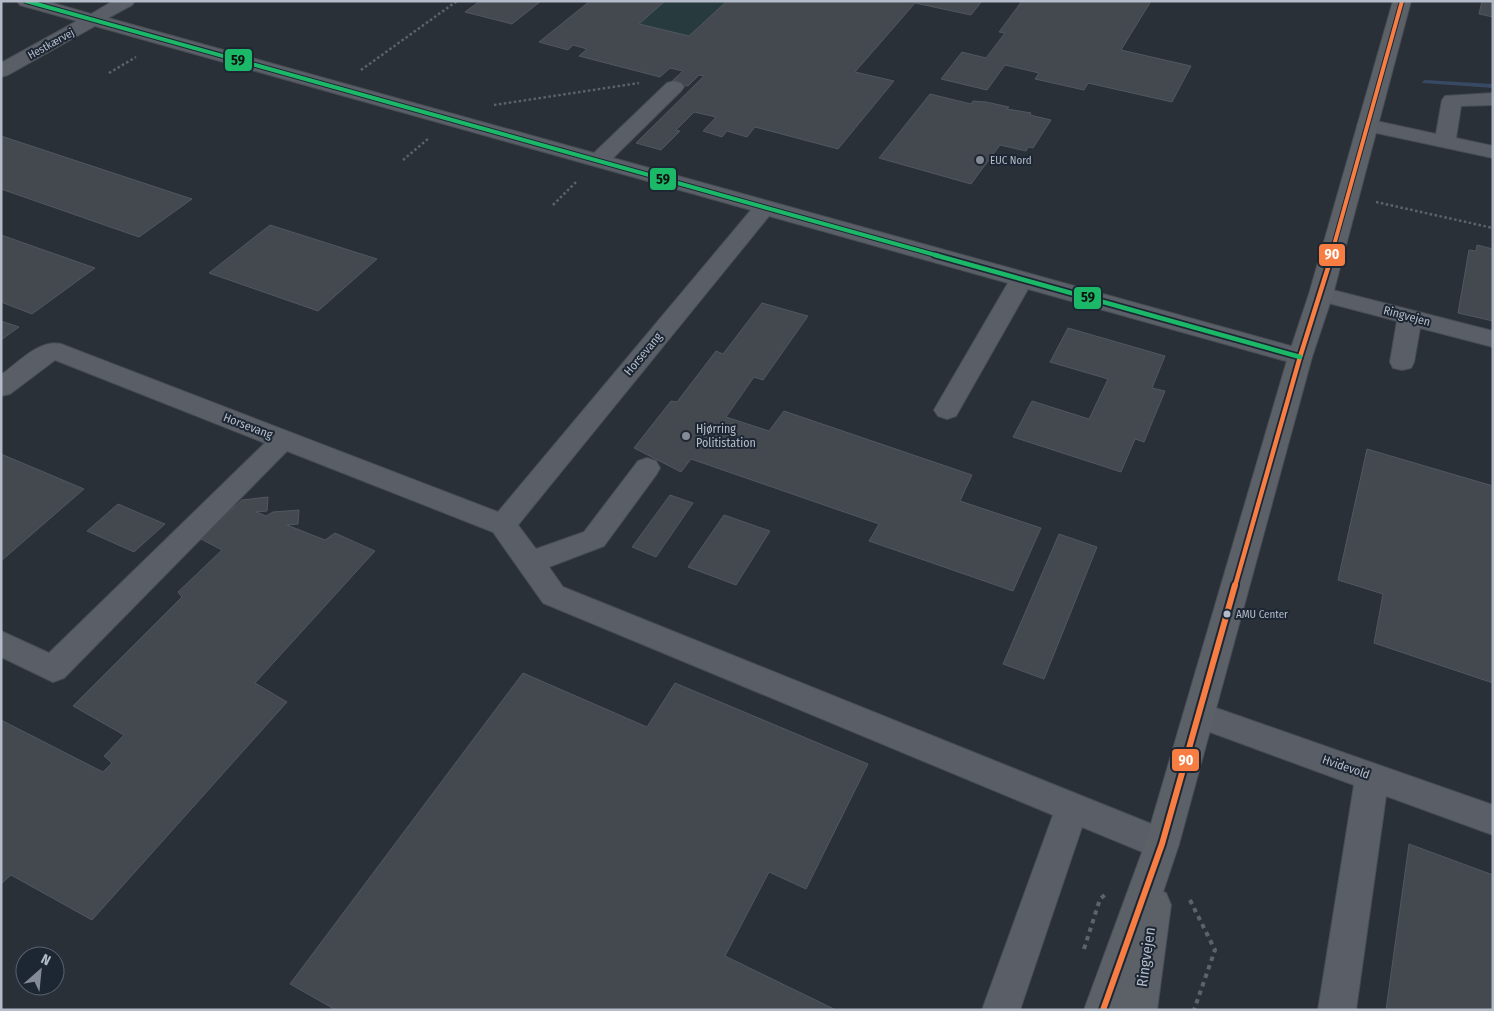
<svg xmlns="http://www.w3.org/2000/svg" width="1494" height="1011" font-family="'Fira Sans Condensed',sans-serif">
<style>
.green{fill:#273a3e}
.lines{fill:none;stroke-linecap:round;stroke-linejoin:round}
.stream{fill:#384963;fill-rule:evenodd}
.building{fill:#444950;stroke:#52575f}
.minor-casing{stroke:#484c53;stroke-width:2}
.major-casing{stroke:#484c55;stroke-width:2}
.path-far1{stroke:#5d636a;stroke-width:2.5;stroke-dasharray:2.5 2.5;stroke-linecap:butt}
.path{stroke:#5d636a;stroke-width:4;stroke-dasharray:4.5 4.5;stroke-linecap:butt}
.minor{fill:#5a5e66;fill-rule:evenodd}
.major{fill:#5c6168;fill-rule:evenodd}
.bus-1-far2-casing{stroke:#1d2633;stroke-width:6}
.bus-1-far1-casing{stroke:#1d2633;stroke-width:8}
.bus-1-casing{stroke:#1d2633;stroke-width:10}
.bus-2-far1-casing{stroke:#1d2633;stroke-width:6}
.bus-2-casing{stroke:#1d2633;stroke-width:8}
.bus-1-far2{stroke:#f77d43;stroke-width:4}
.bus-1-far1{stroke:#f77d43;stroke-width:4.5}
.bus-1{stroke:#f77d43;stroke-width:6}
.bus-2-far1{stroke:#1ab867;stroke-width:4}
.bus-2{stroke:#1ab867;stroke-width:4.5}
.poi-dot{fill:#848b96;stroke:#1d2633;stroke-width:2}
.bus-dot{fill:#b4bcc9;stroke:#1d2633;stroke-width:2}
.labels{text-anchor:middle;dominant-baseline:central;stroke-width:4;stroke-linejoin:round;paint-order:stroke}
.far-street-label{font-size:11px;fill:#b4bcc9;stroke:#1d2633}
.far-poi-label{font-size:11px;fill:#b4bcc9;stroke:#1d2633;text-anchor:start}
.bus-label{font-size:11px;fill:#b4bcc9;stroke:#1d2633;text-anchor:start}
.street-label{font-size:12px;fill:#b4bcc9;stroke:#1d2633}
.poi-label{font-size:12px;fill:#b4bcc9;stroke:#1d2633;text-anchor:start}
.near-street-label{font-size:15px;fill:#b4bcc9;stroke:#1d2633}
.line-badge{stroke:#1d2633;stroke-width:2}
.badge-label{font-size:14px;text-anchor:middle;font-weight:bold;fill:#fff}
.pale-badge-label{font-size:14px;text-anchor:middle;font-weight:bold;fill:#111}
</style>
<rect width="100%" height="100%" fill="#2a3038"/>
<polygon class="green" points="665,1 727,1 689,36 639,24"/>
<g class="lines">
<polygon class="stream" points="1425,80 1493,84 1493,88 1423,83 1422,82"/>
</g>
<g class="building">
<polygon points="480,1 541,1 512,24 465,12"/>
<polygon points="590,1 665,1 639,24 689,36 727,1 982,1 971,15 915,3 855,72 894,81 838,149 755,127 747,137 727,131 722,137 703,131 716,117 694,112 676,130 680,131 661,150 636,143 704,76 699,75 688,86 671,82 683,71 670,68 660,77 579,56 587,49 573,45 568,50 539,42"/>
<polygon points="1022,1 1151,1 1121,50 1191,66 1172,102 1088,83 1084,90 1035,79 1039,73 1005,65 987,90 941,79 962,52 986,58 1005,33 999,32"/>
<polygon points="1482,1 1493,1 1493,17 1479,14"/>
<polygon points="930,94 971,104 973,101 986,102 1009,107 1007,109 1031,113 1030,115 1051,120 1033,148 1028,147 1026,151 1000,145 971,184 879,158"/>
<polygon points="1,136 192,199 139,237 1,189"/>
<polygon points="270,225 377,259 318,311 209,273"/>
<polygon points="1,235 95,268 32,314 1,302"/>
<polygon points="1477,245 1493,249 1493,321 1458,313 1469,250 1476,251"/>
<polygon points="762,303 808,316 763,380 754,377 726,417 769,431 784,411 972,475 960,501 1041,528 1013,591 869,541 879,524 691,459 681,472 634,448 671,401 677,402 716,351 723,354"/>
<polygon points="1,321 19,327 1,340"/>
<polygon points="1068,328 1165,356 1152,388 1165,391 1144,442 1135,439 1121,472 1013,437 1032,401 1089,419 1108,379 1050,362"/>
<polygon points="1367,449 1493,486 1493,683 1374,643 1383,594 1338,580"/>
<polygon points="1,454 84,489 1,561"/>
<polygon points="670,495 693,503 656,557 632,547"/>
<polygon points="268,497 267,511 256,512 266,516 273,512 299,510 298,524 287,525 325,540 335,533 375,551 255,683 287,702 92,920 11,875 1,884 1,720 103,772 112,763 104,756 124,735 73,706 182,597 178,592 222,550 199,538 242,500"/>
<polygon points="118,504 165,524 134,552 87,531"/>
<polygon points="724,515 770,531 736,585 688,567"/>
<polygon points="1059,534 1097,547 1044,679 1003,664"/>
<polygon points="523,673 647,727 675,683 868,764 806,889 769,872 725,956 836,1010 336,1010 290,984"/>
<polygon points="1409,844 1493,875 1493,1010 1386,1010"/>
</g>
<g class="lines">
<defs>
<g id="minor">
<path d="M17,1H46L91,14L113,1H135L132,5L108,18L594,153L667,83L674,81L681,83L684,87L681,91L613,158L1309,351L1312,357L1309,363L1300,365L1028,289L956,416L947,419L938,416L934,410L1008,283L769,216L518,525L536,549L584,532L638,461L647,458L656,461L660,468L656,475L604,546L549,567L563,587L1174,833L1179,844L1174,855L1162,860L1082,827L1020,1010H982L1053,815L543,603L493,532L287,451L64,678L53,682L1,657V631L49,653L265,443L55,360L10,394L1,396V375C18,363 39,339 61,344L498,512L751,210L95,26L8,75L1,77V63L77,21L20,5Z"/>
<polygon points="1493,93 1493,105 1461,106 1456,138 1493,146 1493,158 1367,131 1360,129 1357,125 1360,121 1367,119 1436,134 1442,100 1445,96"/>
<polygon points="1321,287 1493,331 1493,347 1420,328 1414,362 1411,368 1402,370 1393,368 1390,362 1397,321 1313,299 1309,294 1313,289"/>
<polygon points="1199,702 1493,805 1493,835 1386,796 1356,1010 1318,1010 1354,785 1188,724 1183,715 1188,706"/>
</g>
<polygon id="major" points="1393,1 1411,1 1333,294 1312,357 1179,844 1163,892 1166,893 1171,905 1157,1010 1084,1010 1145,844 1288,357 1309,294"/>
</defs>
<use href="#minor" class="minor-casing"/>
<use href="#major" class="major-casing"/>
<g class="path-far1">
<polyline points="361,70 457,1"/>
<polyline points="109,73 136,57"/>
<polyline points="494,105 639,83"/>
<polyline points="403,160 429,138"/>
<polyline points="1376,202 1493,228"/>
<polyline points="553,205 577,181"/>
</g>
<g class="path">
<polyline points="1190,900 1215,950 1194,1010"/>
<polyline points="1084,949 1100,899 1106,894"/>
</g>
<use href="#minor" class="minor"/>
<use href="#major" class="major"/>
<defs>
<polyline id="bus-1-far2" points="1331,256 1402,1"/>
<polyline id="bus-1-far1" points="1235,586 1300,357 1332,255"/>
<polyline id="bus-1" points="1103,1010 1162,844 1235,585"/>
<polyline id="bus-2-far1" points="26,1 939,256"/>
<polyline id="bus-2" points="935,255 1300,357"/>
</defs>
<use href="#bus-1-far2" class="bus-1-far2-casing"/>
<use href="#bus-1-far1" class="bus-1-far1-casing"/>
<use href="#bus-1" class="bus-1-casing"/>
<use href="#bus-2-far1" class="bus-2-far1-casing"/>
<use href="#bus-2" class="bus-2-casing"/>
<use href="#bus-1-far2" class="bus-1-far2"/>
<use href="#bus-1-far1" class="bus-1-far1"/>
<use href="#bus-1" class="bus-1"/>
<use href="#bus-2-far1" class="bus-2-far1"/>
<use href="#bus-2" class="bus-2"/>
</g>
<g class="poi-dot">
<circle cx="980" cy="160" r="5"/>
<circle cx="686" cy="436" r="5"/>
</g>
<circle class="bus-dot" cx="1227" cy="614" r="4.5"/>
<g class="labels">
<g class="far-street-label">
<text transform="translate(51 44) rotate(-29)">Hestkærvej</text>
</g>
<g class="far-poi-label">
<text x="990" y="160">EUC Nord</text>
</g>
<g class="bus-label">
<text x="1236" y="614">AMU Center</text>
</g>
<g class="street-label">
<text transform="translate(1407 316) rotate(15)">Ringvejen</text>
<text transform="translate(643 354) rotate(-50)">Horsevang</text>
<text transform="translate(248 426) rotate(21)">Horsevang</text>
<text transform="translate(1346 767) rotate(19)">Hvidevold</text>
</g>
<g class="poi-label">
<text x="696" y="429">Hjørring<tspan x="696" dy="14">Politistation</tspan></text>
</g>
<g class="near-street-label">
<text transform="translate(1146 957) rotate(-82)">Ringvejen</text>
</g>
</g>
<g class="line-badge">
<rect x="224" y="48" width="29" height="24" rx="5" fill="#1ab867"/>
<rect x="649" y="167" width="28" height="24" rx="5" fill="#1ab867"/>
<rect x="1318" y="243" width="28" height="24" rx="5" fill="#f77d43"/>
<rect x="1073" y="286" width="29" height="24" rx="5" fill="#1ab867"/>
<rect x="1171" y="748" width="29" height="24" rx="5" fill="#f77d43"/>
</g>
<g class="badge-label">
<text x="1332" y="259">90</text>
<text x="1186" y="765">90</text>
</g>
<g class="pale-badge-label">
<text x="238" y="65">59</text>
<text x="663" y="184">59</text>
<text x="1088" y="302">59</text>
</g>
<rect width="1494" height="1011" fill="none" stroke="#b4bcc9" stroke-width="5"/>
<g transform="translate(40 971) rotate(27)"><circle r="24" fill="#1d2633" stroke="#59626f"/>
<path d="M0-4L9 19L0 12L-9 19Z" fill="#848b96"/>
<text y="-8" font-size="14" font-weight="bold" text-anchor="middle" fill="#b4bcc9">N</text>
</g>
</svg>
